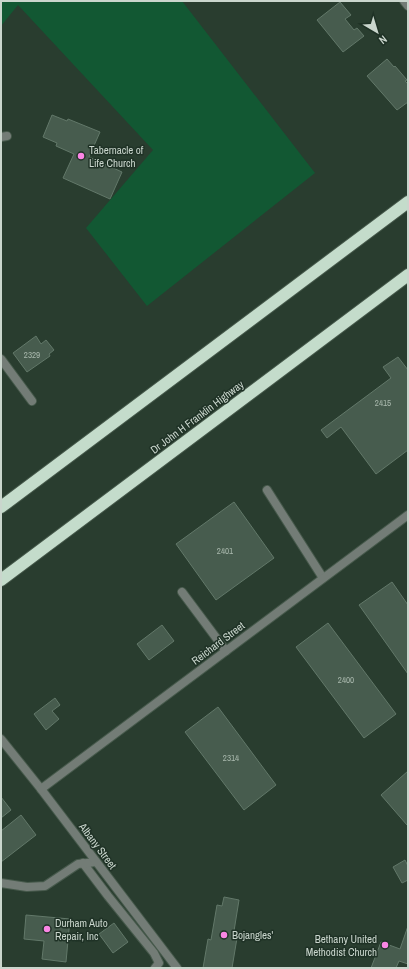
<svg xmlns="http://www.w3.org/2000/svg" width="409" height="969" font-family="'Archivo Narrow',sans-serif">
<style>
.green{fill:#125833}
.building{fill:#475c4e;stroke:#627869}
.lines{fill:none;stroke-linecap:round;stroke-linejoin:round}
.lane-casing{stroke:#46594b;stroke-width:10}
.street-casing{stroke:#46594b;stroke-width:10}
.highway-casing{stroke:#46594b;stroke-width:14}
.lane{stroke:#737c76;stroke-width:8}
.street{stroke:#737c76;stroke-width:8}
.highway{stroke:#c4dccb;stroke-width:12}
.poi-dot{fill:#fb86e5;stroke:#1f3226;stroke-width:1.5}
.labels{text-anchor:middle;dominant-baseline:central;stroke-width:3;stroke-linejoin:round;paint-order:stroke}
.number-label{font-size:9px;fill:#a9b8ad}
.poi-label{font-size:11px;fill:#cad6cd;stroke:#1f3226;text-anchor:start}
.street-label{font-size:11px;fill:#cad6cd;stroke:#1f3226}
</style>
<rect width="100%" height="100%" fill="#293d2f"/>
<polygon class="green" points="1,1 182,1 315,173 147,306 86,228 153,150 18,5 1,26"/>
<g class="building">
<polygon points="340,2 351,15 345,19 354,30 357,28 364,36 343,52 317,20"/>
<polygon points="387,59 394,67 395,66 407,80 405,81 408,84 408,102 397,110 367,76"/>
<polygon points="52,115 67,121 68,119 100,132 89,157 122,172 110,199 63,178 74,154 56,146 57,143 43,137"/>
<polygon points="36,336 41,344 46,340 54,350 49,354 50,356 27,372 13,353"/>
<polygon points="398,357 408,370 408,450 376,474 341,427 327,438 321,430 391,378 383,367"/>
<polygon points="234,502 274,558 216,600 176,544"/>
<polygon points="392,582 408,605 408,674 359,605"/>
<polygon points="328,623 396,714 364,738 296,647"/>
<polygon points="162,625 174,641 149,660 137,644"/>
<polygon points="55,698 60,705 52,711 59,719 46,730 34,714"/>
<polygon points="218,707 276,785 244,810 185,732"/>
<polygon points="408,771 408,824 407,825 381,795"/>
<polygon points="1,797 11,810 1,818"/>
<polygon points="21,815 36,835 1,862 1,831"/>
<polygon points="405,860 408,866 408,880 402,883 393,867"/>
<polygon points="224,897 239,900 234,931 238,932 232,968 203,968 208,939 211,940 217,905 222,906"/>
<polygon points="26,915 70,919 66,962 42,959 44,941 24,939"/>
<polygon points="114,923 128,942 113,953 99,934"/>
<polygon points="408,926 408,964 399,961 396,968 371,968 381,942 400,949"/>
</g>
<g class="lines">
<defs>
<g id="lane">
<polyline points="267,490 323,578"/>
<polyline points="182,592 226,651"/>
<polyline points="83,863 108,896 154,953 159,963 155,968"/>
<polyline points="1,883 27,887 45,886 78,864 96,862"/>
</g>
<g id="street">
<polyline points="404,1 408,6"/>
<polyline points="1,137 7,136"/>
<polyline points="1,359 32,401"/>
<polyline points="1,739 41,789 177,968"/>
<polyline points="41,789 408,515"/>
</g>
<g id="highway">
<polyline points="1,507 408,202"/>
<polyline points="1,580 408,275"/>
</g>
</defs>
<use href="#lane" class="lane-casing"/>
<use href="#street" class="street-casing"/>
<use href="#highway" class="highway-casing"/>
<use href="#lane" class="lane"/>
<use href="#street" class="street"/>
<use href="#highway" class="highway"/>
</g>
<g class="poi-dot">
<circle cx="81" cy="156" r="4"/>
<circle cx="47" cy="929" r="4"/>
<circle cx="224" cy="935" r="4"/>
<circle cx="385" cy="945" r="4"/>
</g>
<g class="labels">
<g class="number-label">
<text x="32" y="355">2329</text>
<text x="383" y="403">2415</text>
<text x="225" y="551">2401</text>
<text x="346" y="680">2400</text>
<text x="231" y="758">2314</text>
</g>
<g class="poi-label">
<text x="89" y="150">Tabernacle of<tspan x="89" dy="13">Life Church</tspan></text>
<text x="55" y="923">Durham Auto<tspan x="55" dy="13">Repair, Inc</tspan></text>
<text x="232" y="935">Bojangles'</text>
<text x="377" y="939" text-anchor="end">Bethany United<tspan x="377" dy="13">Methodist Church</tspan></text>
</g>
<g class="street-label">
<text transform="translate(197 417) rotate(-37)">Dr John H Franklin Highway</text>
<text transform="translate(218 643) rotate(-37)">Reichard Street</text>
<text transform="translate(98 846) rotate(53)">Albany Street</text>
</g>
</g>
<rect width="409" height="969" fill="none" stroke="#cad6cd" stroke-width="4"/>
<g transform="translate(377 32) rotate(142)" stroke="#1f3226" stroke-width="3" paint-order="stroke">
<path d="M0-3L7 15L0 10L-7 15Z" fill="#cad6cd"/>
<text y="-6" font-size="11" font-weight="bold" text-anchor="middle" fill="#cad6cd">N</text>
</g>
</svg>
